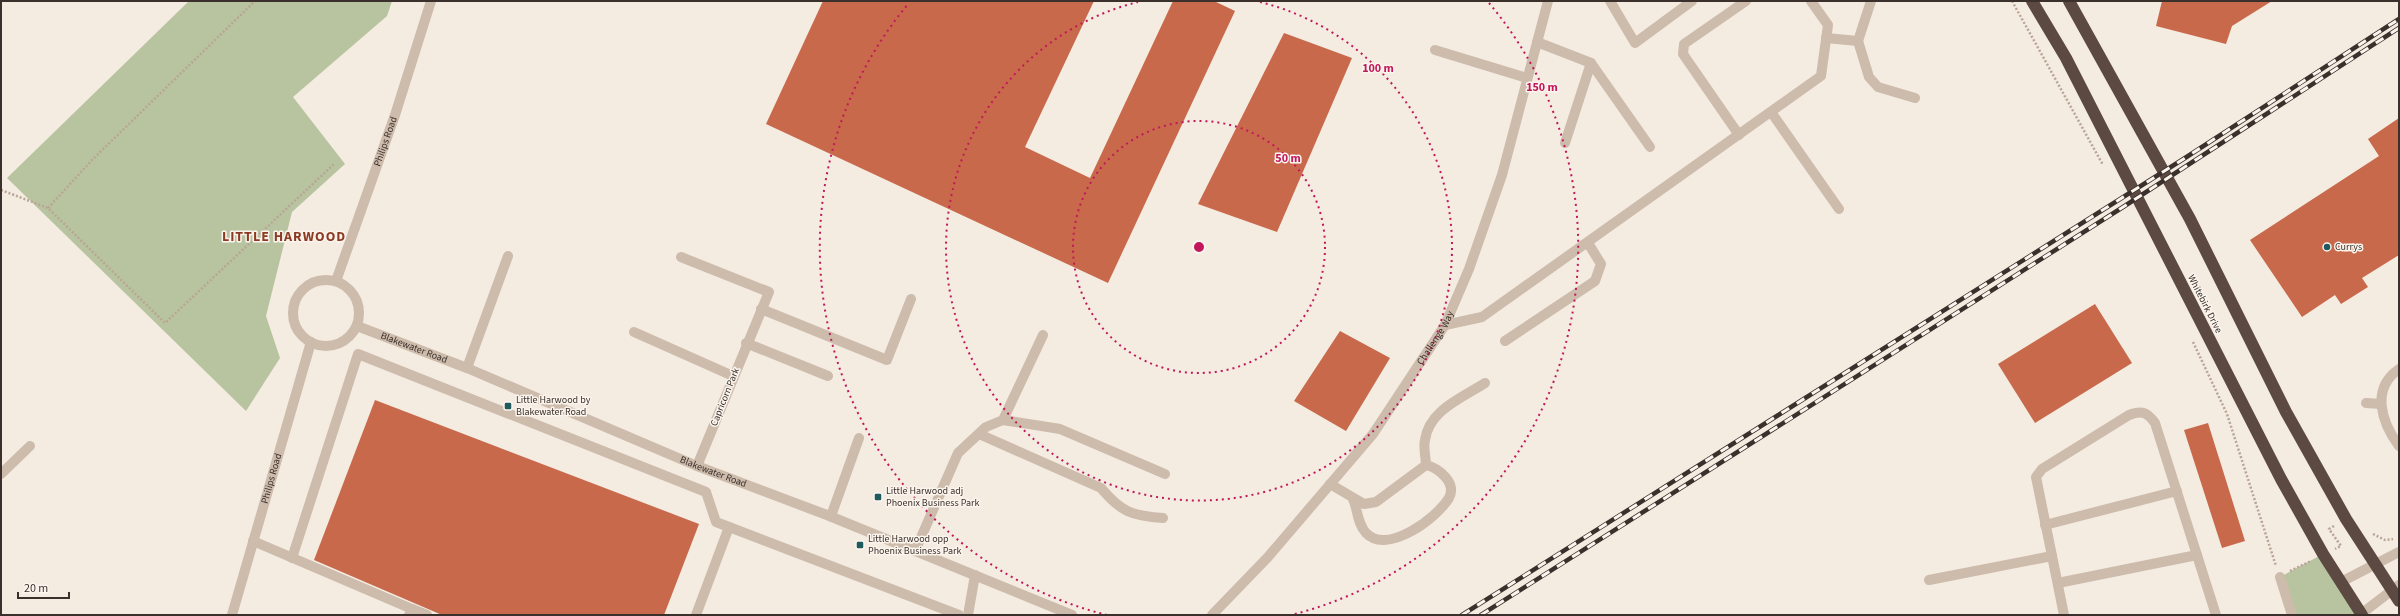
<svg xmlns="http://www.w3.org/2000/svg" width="2400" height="616" font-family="'Source Sans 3',sans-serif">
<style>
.green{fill:#b8c4a0}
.building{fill:#c8694b}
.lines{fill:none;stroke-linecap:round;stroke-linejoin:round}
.path{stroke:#b9a596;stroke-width:2.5;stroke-dasharray:2 2;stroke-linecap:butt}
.minor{stroke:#cdbbac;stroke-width:10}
.highway{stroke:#5c4a42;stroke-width:12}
.rail-casing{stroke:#3b302b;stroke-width:4.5}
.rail{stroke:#fbf5ee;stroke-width:3;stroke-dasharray:9;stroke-linecap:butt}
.ring{fill:none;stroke:#c2185b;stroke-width:2;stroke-dasharray:2 4}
.poi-dot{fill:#1f5a5e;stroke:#fbf5ee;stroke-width:1.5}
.labels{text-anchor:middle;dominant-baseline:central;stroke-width:3;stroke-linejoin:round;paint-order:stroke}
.street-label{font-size:10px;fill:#3b302b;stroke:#fbf5ee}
.poi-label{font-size:10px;fill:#3b302b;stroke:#fbf5ee;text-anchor:start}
.district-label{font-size:14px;font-weight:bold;letter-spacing:1px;fill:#8c3b22;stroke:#fbf5ee}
.centre{fill:#c2185b;stroke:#fbf5ee;stroke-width:2}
.ring-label{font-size:12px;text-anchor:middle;font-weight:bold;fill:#c2185b;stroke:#fbf5ee;stroke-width:3;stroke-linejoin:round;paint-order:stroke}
</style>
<rect width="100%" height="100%" fill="#f4ebe1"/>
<g class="green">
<polygon points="189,1 392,1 387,16 293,97 345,164 292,212 266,316 280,358 246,411 7,178"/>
<polygon points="2323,554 2362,615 2291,615 2280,577"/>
</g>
<g class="building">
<polygon points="823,1 1094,1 1025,147 1090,178 1173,1 1214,1 1235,11 1108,283 766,124"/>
<polygon points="2162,1 2272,1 2232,26 2226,44 2156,26"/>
<polygon points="1284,33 1352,58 1277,232 1198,204"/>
<polygon points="2399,118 2399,255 2362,278 2368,287 2341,304 2335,295 2302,317 2250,240 2379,156 2368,139"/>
<polygon points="2095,304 2132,363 2035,423 1998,364"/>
<polygon points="1340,331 1390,358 1346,431 1294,401"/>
<polygon points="375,400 699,524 664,615 442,615 314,560"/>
<polygon points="2208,423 2245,541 2222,548 2184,430"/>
</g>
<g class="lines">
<g class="path">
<polyline points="2012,1 2103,165"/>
<polyline points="1,190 48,208 165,323 335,163"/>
<polyline points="48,208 93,159 255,1"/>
<polyline points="2193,342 2227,414 2276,566"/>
<polyline points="2334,526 2329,529 2341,546 2335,549"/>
<polyline points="2373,534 2385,540 2393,539"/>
<polyline points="2290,571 2311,561"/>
</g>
<g class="minor">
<polyline points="1610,1 1635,43 1692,1"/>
<polyline points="1826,38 1858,41 1869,77 1878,87 1915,98"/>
<polyline points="1858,41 1871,1"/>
<polyline points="1537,42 1591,63 1650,147"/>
<polyline points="1435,50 1527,78"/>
<polyline points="1771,112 1839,209"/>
<polyline points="1739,135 1683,54 1684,44 1746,1"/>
<polyline points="1565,143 1591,63"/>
<polyline points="681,257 769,292 697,466"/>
<circle cx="326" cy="313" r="33"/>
<path id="s1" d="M336,281L395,115L431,1"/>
<polyline points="761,309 887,360 911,299"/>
<polyline points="1445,325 1482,317 1821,76 1828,25 1811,1"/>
<path id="s2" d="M357,326L467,368L697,466L827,515L1072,615"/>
<polyline points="634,332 733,376"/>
<polyline points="1505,341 1595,281 1601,264 1588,243"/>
<polyline points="746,343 828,376"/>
<polyline points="467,368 508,256"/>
<path d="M2399,369C2370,389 2382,423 2399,446"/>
<polyline points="2366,403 2381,404"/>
<polyline points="1003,420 1060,429 1165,474"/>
<path d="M979,434L1101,488C1121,512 1132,516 1163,518"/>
<path d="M1426,465C1426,457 1423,448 1425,440C1429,410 1462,398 1485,383"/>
<polyline points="1,474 30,446"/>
<path d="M1330,484L1364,504L1376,502L1426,465C1439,468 1457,483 1449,498C1436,519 1387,555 1366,533C1357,523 1358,510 1353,499"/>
<polyline points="831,516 859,438"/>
<polyline points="2045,525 2177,491"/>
<polyline points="253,541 412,609 409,615"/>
<polyline points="915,551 958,453 986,427 1003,420 1043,335"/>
<polyline points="292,558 358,354 706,492 716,522 959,615"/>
<polyline points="2280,577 2292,615"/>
<polyline points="1929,580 2052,556"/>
<polyline points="2341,582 2399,552"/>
<polyline points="2058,583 2197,555"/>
<polyline points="412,609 427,615"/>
<polyline points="2361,614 2399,585"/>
<path id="s3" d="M232,615L311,342"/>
<polyline points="696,615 729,527"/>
<polyline points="968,615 975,575"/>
<path id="s4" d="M1212,615L1268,557L1373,434L1445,325L1469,269L1502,175L1548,1"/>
<path d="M2064,615L2036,477L2042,469L2129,415C2142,410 2147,412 2155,423L2216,615"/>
</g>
<g class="highway">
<polyline points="2032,1 2066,58 2281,479 2323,554 2362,615"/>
<polyline points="2069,1 2190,219 2286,412 2346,519 2399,601"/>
</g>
<defs>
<g id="rail">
<polyline points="1462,615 2185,158 2399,19"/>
<polyline points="1481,615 2120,209 2399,28"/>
</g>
</defs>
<use href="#rail" class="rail-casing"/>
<use href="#rail" class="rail"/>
</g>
<g class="ring">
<circle cx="1199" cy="247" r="126"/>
<path d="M1260 2A253 253 0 1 1 1138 2"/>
<path d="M1107 615A379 379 0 0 1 909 3M1489 3A379 379 0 0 1 1291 615"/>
</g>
<g class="poi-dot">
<circle cx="2327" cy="247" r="4"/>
<rect x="504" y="402" width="8" height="8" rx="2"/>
<rect x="874" y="493" width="8" height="8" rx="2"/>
<rect x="856" y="541" width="8" height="8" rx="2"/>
</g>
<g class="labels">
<g class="street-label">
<text stroke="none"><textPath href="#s1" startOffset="148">Philips Road</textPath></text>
<text transform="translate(2205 304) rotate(63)">Whitebirk Drive</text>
<text stroke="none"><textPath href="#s4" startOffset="357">Challenge Way</textPath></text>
<text stroke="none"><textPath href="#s2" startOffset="61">Blakewater Road</textPath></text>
<text transform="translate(725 397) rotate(-68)">Capricorn Park</text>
<text stroke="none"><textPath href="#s2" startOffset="385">Blakewater Road</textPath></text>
<text stroke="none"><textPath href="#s3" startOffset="142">Philips Road</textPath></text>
</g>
<g class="poi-label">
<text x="2335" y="247">Currys</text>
<text x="516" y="400">Little Harwood by<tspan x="516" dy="12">Blakewater Road</tspan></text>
<text x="886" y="491">Little Harwood adj<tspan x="886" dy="12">Phoenix Business Park</tspan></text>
<text x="868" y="539">Little Harwood opp<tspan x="868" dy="12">Phoenix Business Park</tspan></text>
</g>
<g class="district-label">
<text x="284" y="237">LITTLE HARWOOD</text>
</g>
</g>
<circle cx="1199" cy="247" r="6" class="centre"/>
<g class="ring-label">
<text x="1378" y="72">100 m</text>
<text x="1542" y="91">150 m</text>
<text x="1288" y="162">50 m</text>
</g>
<rect width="2400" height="616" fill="none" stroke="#3b302b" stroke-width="4"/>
<path d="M18 592v6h51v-6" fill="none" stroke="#3b302b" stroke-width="2"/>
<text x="24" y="592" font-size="12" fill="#3b302b" stroke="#fbf5ee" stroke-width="3" paint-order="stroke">20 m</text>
</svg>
